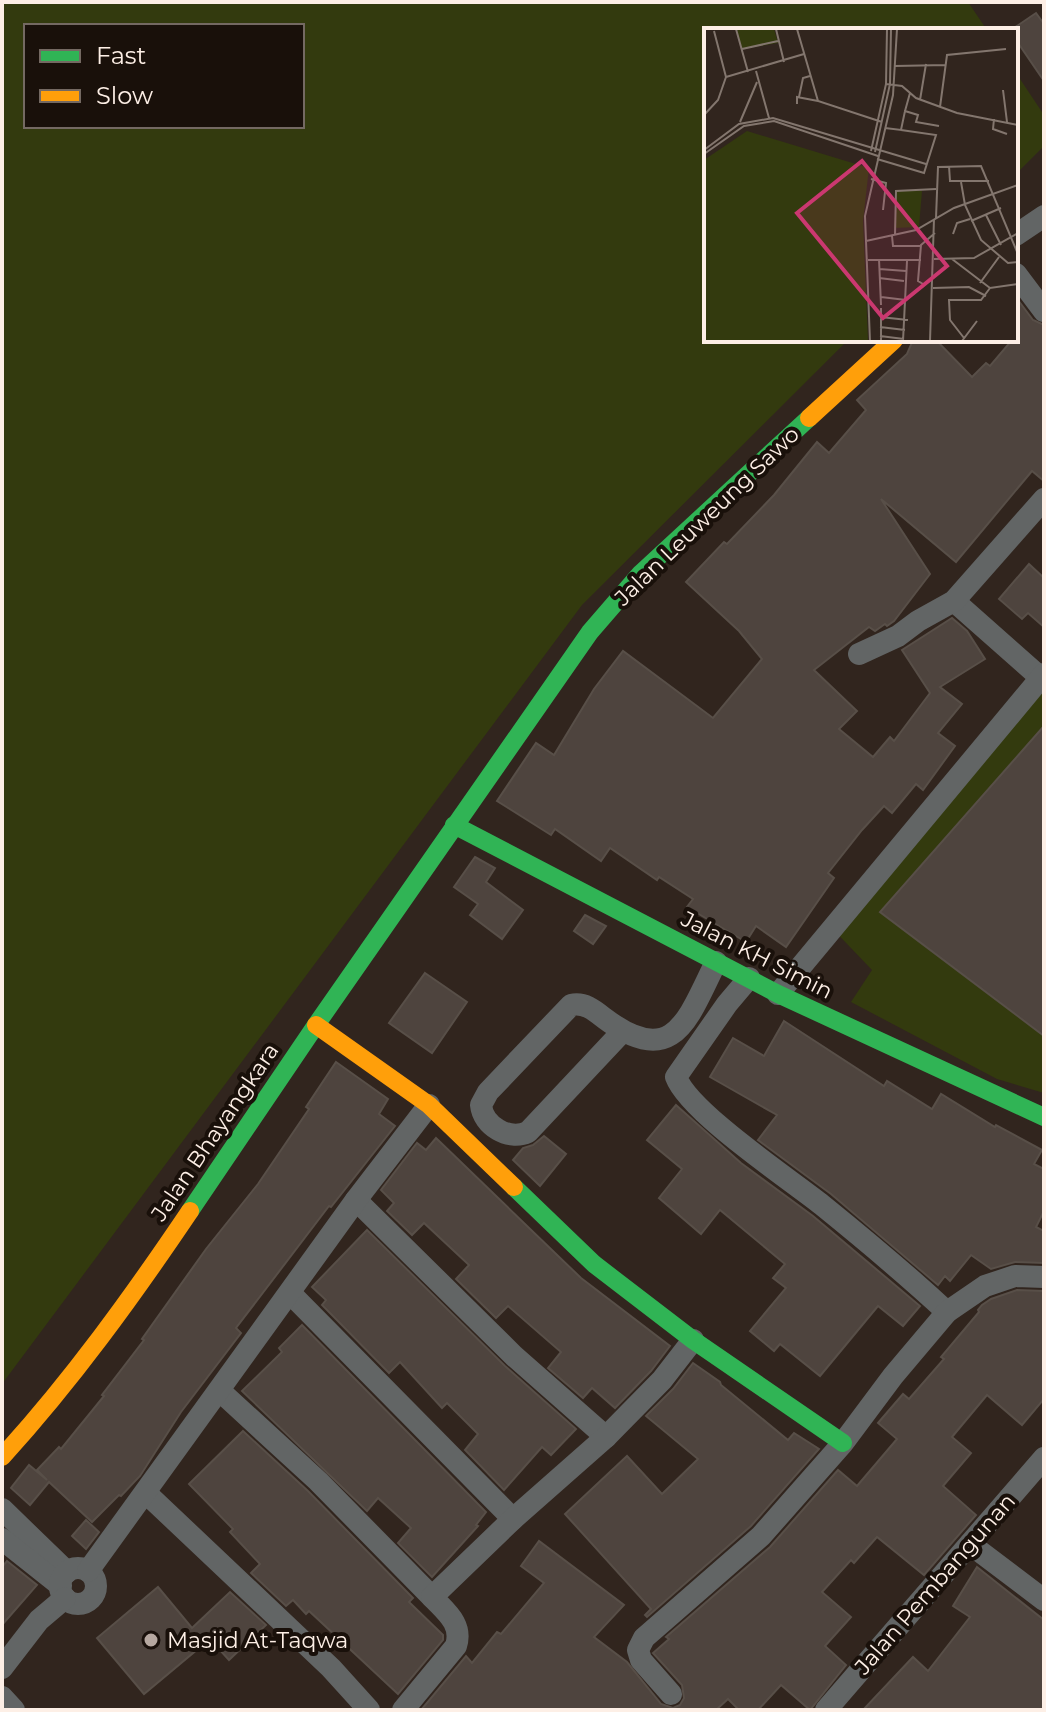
<svg xmlns="http://www.w3.org/2000/svg" width="1046" height="1712" font-family="Montserrat,sans-serif">
<style>
.green{fill:#333a0e;fill-rule:evenodd}
.building{fill:#4e443e;stroke:#584f48;stroke-width:2}
.lines{fill:none;stroke-linecap:round;stroke-linejoin:round}
.street{stroke:#626565;stroke-width:22}
.fast{stroke:#30b455;stroke-width:18}
.slow{stroke:#ff9f0a;stroke-width:18}
.poi-dot{fill:#b6a8a0;stroke:#19100a;stroke-width:3}
.labels{text-anchor:middle;dominant-baseline:central;stroke-width:8;stroke-linejoin:round;paint-order:stroke}
.street-label{font-size:22px;fill:#fdefe6;stroke:#19100a}
.poi-label{font-size:22px;fill:#fdefe6;stroke:#19100a;text-anchor:start}
.inset-road{fill:none;stroke:#83766e;stroke-width:2}
.view{fill:#cb3870;fill-opacity:0.15;stroke:#cb3870;stroke-width:4}
.inset-edge{fill:none;stroke:#fdefe6;stroke-width:4}
</style>
<rect width="100%" height="100%" fill="#31251e"/>
<g class="green">
<path d="M2,2H968L987,30H706V340H848L582,605L2,1384ZM26,26H302V126H26Z"/>
<polygon points="1016,73 1044,115 1044,146 1016,174"/>
<polygon points="1044,691 1044,1093 997,1079 851,1002 872,970 827,923"/>
</g>
<g class="building">
<polygon points="1036,13 1044,24 1044,81 1016,40 1016,30 1011,30"/>
<polygon points="1018,300 1033,320 1044,325 1044,481 1032,471 956,562 881,499 930,574 894,621 887,626 885,624 875,631 869,627 814,670 857,711 839,729 873,757 890,737 894,741 930,693 902,650 952,618 967,631 985,659 940,687 962,704 938,733 955,746 923,790 916,784 892,813 884,806 862,830 828,873 834,878 786,947 756,926 746,942 687,907 693,899 659,877 657,880 610,848 601,861 555,829 551,835 497,801 536,743 554,755 594,689 623,651 713,718 762,659 739,631 686,582 724,542 727,544 774,495 817,442 829,453 866,410 857,400 907,354 913,340 936,340 972,377 986,363 990,366 1012,340 1016,340 1016,303"/>
<polygon points="1029,564 1044,578 1044,627 1028,613 1022,619 999,599"/>
<polygon points="1044,726 1044,1036 880,912"/>
<polygon points="475,857 495,868 486,882 523,910 502,939 470,915 478,904 454,887"/>
<polygon points="585,915 606,926 593,944 574,931"/>
<polygon points="425,973 467,1002 432,1053 389,1023"/>
<polygon points="784,1021 884,1086 887,1081 932,1109 941,1094 995,1127 996,1125 1042,1150 1034,1164 1044,1169 1044,1211 1036,1227 1044,1231 1044,1263 1015,1262 991,1269 971,1255 950,1281 945,1276 938,1285 831,1194 758,1140 777,1115 710,1077 733,1038 764,1056"/>
<polygon points="336,1062 388,1099 379,1114 395,1126 331,1207 329,1206 236,1328 241,1333 181,1412 140,1476 121,1496 119,1495 92,1522 49,1482 30,1505 11,1488 29,1465 47,1480 37,1470 59,1447 61,1449 104,1396 102,1395 144,1340 142,1339 206,1249 258,1184 309,1109 306,1107"/>
<polygon points="676,1105 741,1163 813,1216 920,1306 903,1326 878,1306 820,1376 780,1344 774,1351 750,1331 786,1288 773,1278 785,1264 720,1210 701,1234 659,1198 682,1169 647,1140"/>
<polygon points="544,1136 566,1154 540,1186 513,1160 523,1148 533,1145"/>
<polygon points="436,1138 581,1278 670,1346 651,1371 615,1408 592,1388 583,1398 548,1368 561,1352 508,1306 496,1318 456,1279 469,1265 424,1223 412,1235 387,1211 394,1203 381,1190 417,1143 426,1150"/>
<polygon points="367,1230 505,1366 576,1429 551,1455 542,1447 504,1490 465,1450 478,1434 447,1403 442,1408 400,1362 389,1373 322,1305 326,1300 312,1287"/>
<polygon points="1017,1290 1044,1291 1044,1399 1022,1425 987,1395 952,1437 971,1453 943,1486 976,1515 924,1575 877,1537 854,1563 851,1560 822,1592 851,1617 825,1646 846,1665 810,1710 781,1685 758,1710 739,1710 728,1699 716,1710 421,1710 466,1656 472,1663 497,1632 501,1634 544,1583 521,1566 539,1541 624,1605 594,1637 627,1662 661,1704 673,1708 680,1705 684,1698 682,1685 653,1653 669,1639 666,1637 770,1547 838,1470 857,1486 897,1439 878,1423 903,1394 909,1399 944,1359 941,1357 979,1312 978,1310 982,1305 991,1299"/>
<polygon points="302,1325 486,1512 476,1525 478,1526 432,1577 398,1543 411,1528 378,1498 367,1511 242,1391 282,1352 279,1348"/>
<polygon points="693,1363 720,1382 721,1385 788,1440 794,1433 819,1449 751,1526 647,1617 645,1615 651,1609 565,1514 627,1456 662,1494 698,1459 646,1416 673,1389"/>
<polygon points="243,1431 308,1491 413,1598 409,1602 443,1635 443,1640 398,1694 309,1611 306,1614 293,1600 286,1606 251,1573 260,1564 230,1532 233,1529 189,1484"/>
<polygon points="86,1520 99,1532 86,1549 72,1536"/>
<polygon points="7,1561 37,1585 2,1625 2,1567"/>
<polygon points="977,1567 1044,1620 1044,1710 863,1710 913,1657 928,1671 970,1617 953,1606"/>
<polygon points="158,1587 192,1628 230,1592 266,1625 229,1660 210,1639 144,1694 97,1638"/>
</g>
<g class="lines">
<g class="street">
<polyline points="1016,235 1044,216"/>
<polyline points="1016,274 1044,311"/>
<polyline points="954,601 1041,678"/>
<polyline points="859,654 898,636 918,621 954,601 1044,499"/>
<path d="M749,978L727,1004L676,1077C689,1112 788,1178 822,1205C864,1239 907,1275 947,1312"/>
<polyline points="778,994 1044,674"/>
<path d="M622,1032L528,1132C509,1141 483,1126 481,1105L488,1092L571,1005C584,1002 594,1010 604,1018C674,1071 688,1018 716,962"/>
<polyline points="356,1200 514,1356 606,1437"/>
<polyline points="290,1293 513,1519"/>
<polyline points="220,1391 318,1481 432,1597"/>
<polyline points="147,1494 331,1668 369,1710"/>
<polyline points="2,1509 67,1572"/>
<polyline points="2,1539 61,1586"/>
<polyline points="970,1544 1044,1600"/>
<circle cx="78" cy="1586" r="18"/>
<polyline points="88,1571 356,1200 429,1105"/>
<polyline points="2,1668 39,1620 65,1598"/>
<polyline points="671,1694 641,1660 638,1650 644,1638 761,1536 843,1443 893,1376 947,1312 985,1286 1015,1276 1044,1277"/>
<polyline points="2,1697 14,1710"/>
<path d="M403,1710L456,1646C463,1624 446,1612 432,1597L513,1519L606,1437L662,1380L693,1340"/>
<polyline points="826,1710 1044,1458"/>
</g>
<g class="fast">
<polyline points="454,825 778,994 1044,1117"/>
<polyline points="514,1187 594,1264 693,1340 843,1443"/>
<polyline points="190,1211 316,1025 590,632 641,573 809,418"/>
</g>
<g class="slow">
<polyline points="809,418 894,340"/>
<polyline points="316,1025 429,1105 514,1187"/>
<path d="M2,1457C72,1380 132,1297 190,1211"/>
</g>
</g>
<circle class="poi-dot" cx="151" cy="1640" r="8"/>
<g class="labels">
<g class="street-label">
<text transform="translate(707 516) rotate(-44)">Jalan Leuweung Sawo</text>
<text transform="translate(757 955) rotate(27)">Jalan KH Simin</text>
<text transform="translate(215 1132) rotate(-56)">Jalan Bhayangkara</text>
<text transform="translate(935 1584) rotate(-49)">Jalan Pembangunan</text>
</g>
<g class="poi-label">
<text x="167" y="1640">Masjid At-Taqwa</text>
</g>
</g>
<g transform="translate(704 28)">
<rect width="314" height="314" fill="#31251e"/>
<path d="M33,1H70L74,15L38,21ZM43,103L165,140L159,193L164,313H1L0,132ZM193,163H218L215,199L190,200Z" fill="#333a0e"/>
<path class="inset-road" d="M32,1L44,44M72,1L80,34M93,1L114,73L178,94M10,3L22,49M38,21L74,13M191,38L242,37M52,43L65,90M22,49L100,26M182,56L198,58L212,70L253,85L314,97M299,62L303,94M206,65L201,83L214,87L212,94L235,98M95,69L99,50L106,48M216,72L222,36M93,76V69L114,73M236,79L243,27L302,21M0,87L14,72L22,49M290,91L289,101L303,106M36,94L53,54M181,100L197,102L201,83M0,122L35,96L69,90L222,136M167,123L182,56L183,1M171,124L186,56L187,1M0,126L40,98L70,93L174,128M173,131L220,145L232,107L197,102M245,138L246,153H285M167,151L182,155L179,182M257,154L261,177L277,212L304,235L314,234M282,187L297,217M232,190L234,139L277,138L314,226M267,193L297,180M249,206L253,195L266,191M191,207L192,163L232,161M188,208L189,218H217M162,213L212,202L250,180L314,157M175,231L177,277M230,231L270,230L314,205M248,231L286,260L314,256M164,232H217M175,241L202,243M175,250L200,253M276,255L295,229M219,256L214,253L217,217L231,205M229,260L265,259L282,268M177,269L202,272M176,289L204,292M176,299L201,302M176,308L200,311M260,310L246,292L245,272H277L286,260M166,313L161,188L189,67L193,1M177,313V280M199,313L203,233M226,313L230,191M258,313L273,293"/>
<path class="view" d="M158,133L243,238L179,290L93,185Z"/>
<rect width="314" height="314" class="inset-edge"/>
</g>
<rect width="1046" height="1712" fill="none" stroke="#fdefe6" stroke-width="8"/>
<rect x="24" y="24" width="280" height="104" fill="#19100a" stroke="#746962" stroke-width="2"/>
<rect x="40" y="50" width="40" height="12" fill="#30b455" stroke="#746962" stroke-width="2"/>
<text x="96" y="64" font-size="24" fill="#fdefe6">Fast</text>
<rect x="40" y="90" width="40" height="12" fill="#ff9f0a" stroke="#746962" stroke-width="2"/>
<text x="96" y="104" font-size="24" fill="#fdefe6">Slow</text>
</svg>
